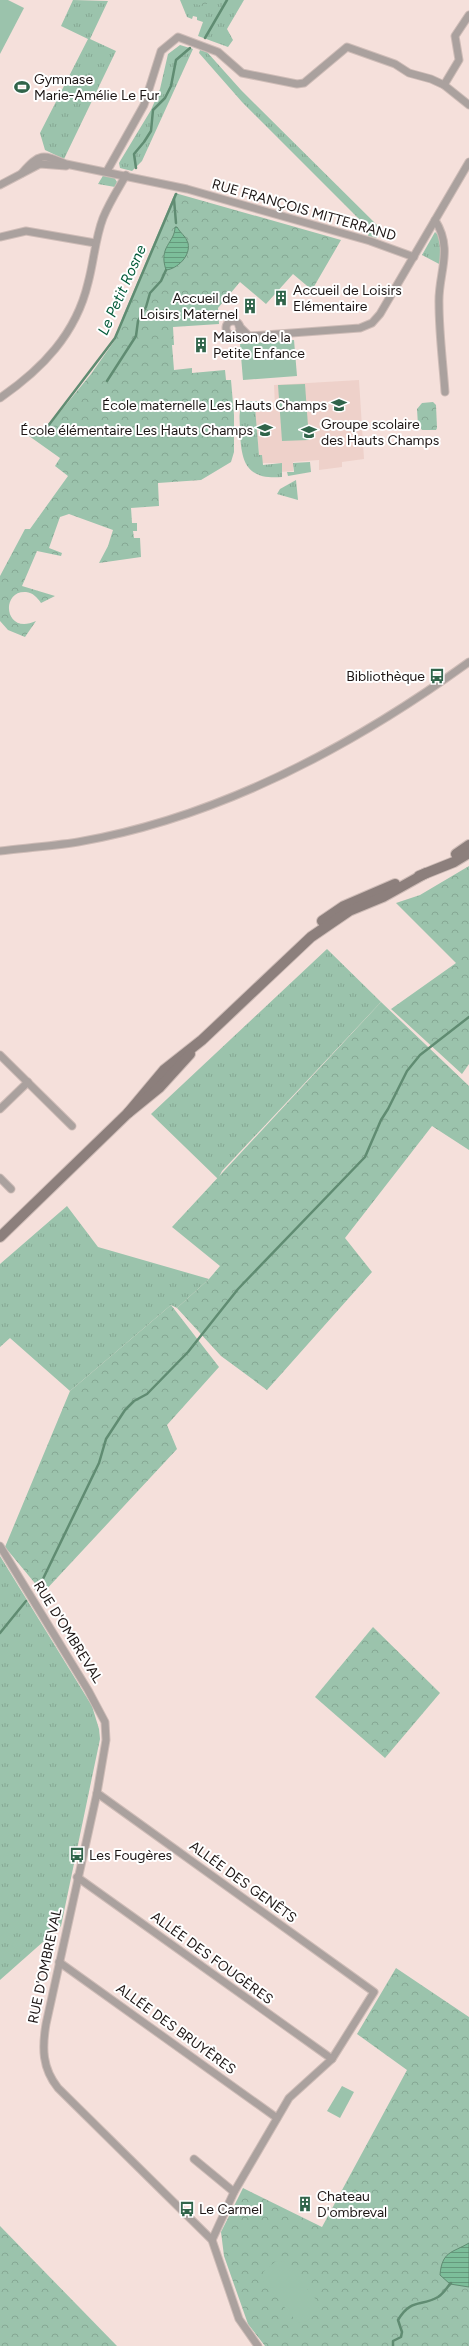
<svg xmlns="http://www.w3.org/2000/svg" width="469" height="2346" font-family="Figtree,sans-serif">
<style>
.built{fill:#eed1ca}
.grass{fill:url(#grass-tufts)}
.forest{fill:url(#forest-crowns)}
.pitch{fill:#9bc3ac}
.water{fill:url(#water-rules);stroke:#608c72}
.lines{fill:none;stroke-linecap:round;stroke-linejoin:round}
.stream{stroke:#608c72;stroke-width:2.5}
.street-casing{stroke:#cebcb7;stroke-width:9}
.secondary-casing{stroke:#cebcb7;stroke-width:12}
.street{stroke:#aaa19e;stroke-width:7}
.secondary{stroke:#8c7f7c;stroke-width:10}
.labels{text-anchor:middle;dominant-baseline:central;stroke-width:4;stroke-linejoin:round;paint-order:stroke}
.poi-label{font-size:14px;fill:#1d1615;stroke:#fff;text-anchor:start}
.street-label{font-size:14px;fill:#1d1615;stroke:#fff}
.water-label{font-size:15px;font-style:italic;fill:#045b3a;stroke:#fff}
</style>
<defs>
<pattern id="grass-tufts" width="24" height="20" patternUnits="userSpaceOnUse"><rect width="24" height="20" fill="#9bc3ac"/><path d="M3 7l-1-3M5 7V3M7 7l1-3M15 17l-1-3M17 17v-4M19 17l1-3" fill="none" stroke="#85a793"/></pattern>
<pattern id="forest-crowns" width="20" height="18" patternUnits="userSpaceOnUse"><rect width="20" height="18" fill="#9bc3ac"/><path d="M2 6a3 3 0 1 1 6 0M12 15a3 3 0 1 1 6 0" fill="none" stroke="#85a793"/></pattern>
<pattern id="water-rules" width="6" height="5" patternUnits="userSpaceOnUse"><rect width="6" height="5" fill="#7cbe9a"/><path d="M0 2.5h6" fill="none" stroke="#65997c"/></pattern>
</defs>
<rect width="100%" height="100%" fill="#f5e0db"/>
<polygon class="built" points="359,380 364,459 342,462 342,467 319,470 319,460 293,462 293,471 281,472 280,463 262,463 262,455 259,455 255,408 275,406 274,385"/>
<g class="grass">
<polygon points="73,0 108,1 90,39 116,51 64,159 45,150 40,133 88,39 61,26"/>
<polygon points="180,0 244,0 227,29 233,40 228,47 198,36 203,22 197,20 197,17 193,16 192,19 187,17"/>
<polygon points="180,45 193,49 142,161 132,171 120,168 119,163 151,110 160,89 168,54"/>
<polygon points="200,50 207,52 241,90 380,228 371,230 377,238 368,236 370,230 242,102 199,53"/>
<polygon points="104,174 114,177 117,182 115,187 98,184"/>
<path d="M435,232C443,238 442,256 441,265L422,255Z"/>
<path d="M246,401H260L261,406L255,407L259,455H262L263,465L282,463V477C246,480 241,462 240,430C240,420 237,409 246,401Z"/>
<polygon points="310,462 311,472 288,476 287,472 294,472 293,463"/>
<polygon points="296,480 298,500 277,494 280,489"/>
<polygon points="327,949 381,1002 222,1171 218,1179 151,1114"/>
<polygon points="67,1206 98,1247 209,1279 177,1308 171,1305 70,1391 10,1338 0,1347 0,1264"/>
<polygon points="0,1556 92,1706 99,1729 100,1739 61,1926 0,1980"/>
</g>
<g class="forest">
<polygon points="191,0 209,0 205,7 190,2"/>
<path d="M175,193L341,240L312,290L293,274L266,304L240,282L218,308L219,324L173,327L174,345H172L174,370L192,368V373L225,370L226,380H231L234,415V452L231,462L201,480L158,483L159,506L131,508L132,523H137V531H133L134,538H140L141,557L99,563L108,546L113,530L69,514L60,517L49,548L62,553L61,556L37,551L22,586L55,596L41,603C37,597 33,593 26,592C0,590 4,636 36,621L25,637L8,630L0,621V576L25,529H30L68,476L55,466L60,458L29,436L34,430L42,434L91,374L115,340L123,316Z"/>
<polygon points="433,402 436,405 437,428 436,430 422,430 418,425 417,409 422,403"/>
<polygon points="469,866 469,1064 462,1074 391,1009 456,963 396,903 420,895"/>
<polygon points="381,1002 469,1086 469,1150 432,1126 345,1238 372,1272 267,1390 221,1356 177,1308 209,1279 220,1266 172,1227"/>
<polygon points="171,1305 219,1367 167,1425 177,1449 43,1593 5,1547 70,1391"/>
<polygon points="373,1627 440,1693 385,1758 315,1697"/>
<polygon points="396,1968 469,2017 469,2346 265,2346 248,2324 224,2256 221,2232 243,2188 322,2227 407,2070 357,2034"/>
<polygon points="0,2226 117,2346 0,2346"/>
</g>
<g class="pitch">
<polygon points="0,0 8,0 24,8 0,54"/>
<polygon points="294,340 297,376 243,380 240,344"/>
<polygon points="305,384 309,440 282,441 278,385"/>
<polygon points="342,2086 354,2092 340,2118 327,2111"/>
<path d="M276,2261L284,2262L320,2304C316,2315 310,2322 298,2323L263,2281V2272Z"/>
</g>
<g class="water">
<path d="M175,227H177C180,233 186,236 188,243C191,256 177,269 166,270C158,246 175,243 175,227Z"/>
<path d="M469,2243V2287L450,2284L440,2275C442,2251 452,2253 469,2243Z"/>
</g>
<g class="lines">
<g class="stream">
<polyline points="205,38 227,0"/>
<polyline points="136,168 134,154 144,142 151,131 153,110 165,98 171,86 176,60 190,48"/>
<polyline points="174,199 176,223"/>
<polyline points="107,381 136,336 138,321 146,307 150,293 161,281 166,270"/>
<polyline points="48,426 115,338 176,194"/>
<polyline points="36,1589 41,1583 99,1463 106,1439 125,1410 134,1401 147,1394 188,1352 238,1289 365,1157 381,1120 388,1109 407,1071 420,1055 469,1017"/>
<polyline points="0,1633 26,1601"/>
<path d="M393,2346V2341L401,2337L402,2332L398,2320C411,2298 421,2307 438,2297C444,2293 447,2287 451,2283"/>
</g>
<defs>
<g id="street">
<polyline points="444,85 459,60 455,36 469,15"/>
<polyline points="107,171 144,105 161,51 178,37 218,52 242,73 297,84 304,83 347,47 395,64 409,73 431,79 444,85 469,105"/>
<path d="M22,173C40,153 42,154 66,164L187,189L370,241L414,257"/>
<polyline points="0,185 40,164 66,166"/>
<path d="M435,220C454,250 438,273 439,303C439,333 443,363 445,392"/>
<polyline points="0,237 26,231 95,243"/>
<circle cx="233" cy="328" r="7"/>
<polyline points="239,326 249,336 360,328 372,323 380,314 469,162"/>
<path d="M0,398C42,369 76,334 88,283C94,261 95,239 103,218C109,203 118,189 126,175"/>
<path d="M0,851C26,848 52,846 78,842C221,817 353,746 469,662"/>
<polyline points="0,1055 72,1126"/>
<polyline points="0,1109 28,1082"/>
<polyline points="0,1178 11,1189"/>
<path d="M0,1546L88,1690L105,1722L106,1740L97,1793L46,2024C42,2048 42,2068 58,2088L212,2240L239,2319L258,2346"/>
<polyline points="97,1793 374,1992 332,2059 289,2098 234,2192 212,2240"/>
<polyline points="77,1877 332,2059"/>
<polyline points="59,1962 277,2118"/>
<polyline points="194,2159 234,2192"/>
</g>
<g id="secondary">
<polyline points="456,854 469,845"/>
<polyline points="419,876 454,862 469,853"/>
<polyline points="322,921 344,906 395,884"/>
<polyline points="128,1113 164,1070 202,1040 311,937 349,911 383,897 426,873"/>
<polyline points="0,1237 128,1113 160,1087 190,1054"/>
</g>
</defs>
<use href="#street" class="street-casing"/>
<use href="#secondary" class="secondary-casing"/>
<use href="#street" class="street"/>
<use href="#secondary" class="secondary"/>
</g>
<defs>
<symbol id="stadium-bare" viewBox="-9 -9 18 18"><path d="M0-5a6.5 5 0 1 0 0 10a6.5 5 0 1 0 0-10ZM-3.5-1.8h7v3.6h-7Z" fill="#30644a" stroke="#fff" stroke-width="2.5" paint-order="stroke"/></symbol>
<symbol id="building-bare" viewBox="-9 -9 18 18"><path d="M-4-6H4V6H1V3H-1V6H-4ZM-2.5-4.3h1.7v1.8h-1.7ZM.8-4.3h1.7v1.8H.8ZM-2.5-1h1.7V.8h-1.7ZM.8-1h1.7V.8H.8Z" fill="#30644a" stroke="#fff" stroke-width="2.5" paint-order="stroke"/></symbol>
<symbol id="school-bare" viewBox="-9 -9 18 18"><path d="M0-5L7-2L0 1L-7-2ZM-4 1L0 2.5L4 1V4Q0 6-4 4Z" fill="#30644a" stroke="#fff" stroke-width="2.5" paint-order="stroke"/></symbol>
<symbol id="bus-bare" viewBox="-9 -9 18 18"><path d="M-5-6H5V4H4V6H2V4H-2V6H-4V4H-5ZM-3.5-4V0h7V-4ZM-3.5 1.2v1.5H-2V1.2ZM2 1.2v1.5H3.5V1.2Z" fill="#30644a" stroke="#fff" stroke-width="2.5" paint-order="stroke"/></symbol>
</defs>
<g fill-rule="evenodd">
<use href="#stadium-bare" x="11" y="76" width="22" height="22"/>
<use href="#building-bare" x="270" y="287" width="22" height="22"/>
<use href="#building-bare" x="239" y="295" width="22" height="22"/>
<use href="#building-bare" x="190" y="334" width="22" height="22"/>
<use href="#school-bare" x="328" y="394" width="22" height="22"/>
<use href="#school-bare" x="254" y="419" width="22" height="22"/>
<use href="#school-bare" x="298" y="421" width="22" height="22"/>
<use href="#bus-bare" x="426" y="665" width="22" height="22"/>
<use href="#bus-bare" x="66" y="1844" width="22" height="22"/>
<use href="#building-bare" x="294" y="2193" width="22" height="22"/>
<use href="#bus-bare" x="176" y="2198" width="22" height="22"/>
</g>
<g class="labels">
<g class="poi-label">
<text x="34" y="79">Gymnase<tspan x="34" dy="16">Marie-Amélie Le Fur</tspan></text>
<text x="293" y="290">Accueil de Loisirs<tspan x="293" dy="16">Elémentaire</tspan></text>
<text x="238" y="298" text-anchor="end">Accueil de<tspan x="238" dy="16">Loisirs Maternel</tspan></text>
<text x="213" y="337">Maison de la<tspan x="213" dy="16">Petite Enfance</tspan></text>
<text x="327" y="405" text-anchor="end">École maternelle Les Hauts Champs</text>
<text x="321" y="424">Groupe scolaire<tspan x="321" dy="16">des Hauts Champs</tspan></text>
<text x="253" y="430" text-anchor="end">École élémentaire Les Hauts Champs</text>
<text x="425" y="676" text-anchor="end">Bibliothèque</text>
<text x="89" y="1855">Les Fougères</text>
<text x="317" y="2196">Chateau<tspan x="317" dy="16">D'ombreval</tspan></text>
<text x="199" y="2209">Le Carmel</text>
</g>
<g class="street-label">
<text transform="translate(304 210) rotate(16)">RUE FRANÇOIS MITTERRAND</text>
<text transform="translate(68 1632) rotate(58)">RUE D'OMBREVAL</text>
<text transform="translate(243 1882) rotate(36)">ALLÉE DES GENÊTS</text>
<text transform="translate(212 1958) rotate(36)">ALLÉE DES FOUGÈRES</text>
<text transform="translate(45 1966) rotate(-78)">RUE D'OMBREVAL</text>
<text transform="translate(176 2029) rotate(36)">ALLÉE DES BRUYÈRES</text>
</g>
<g class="water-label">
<text transform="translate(122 290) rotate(-66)">Le Petit Rosne</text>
</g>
</g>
</svg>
